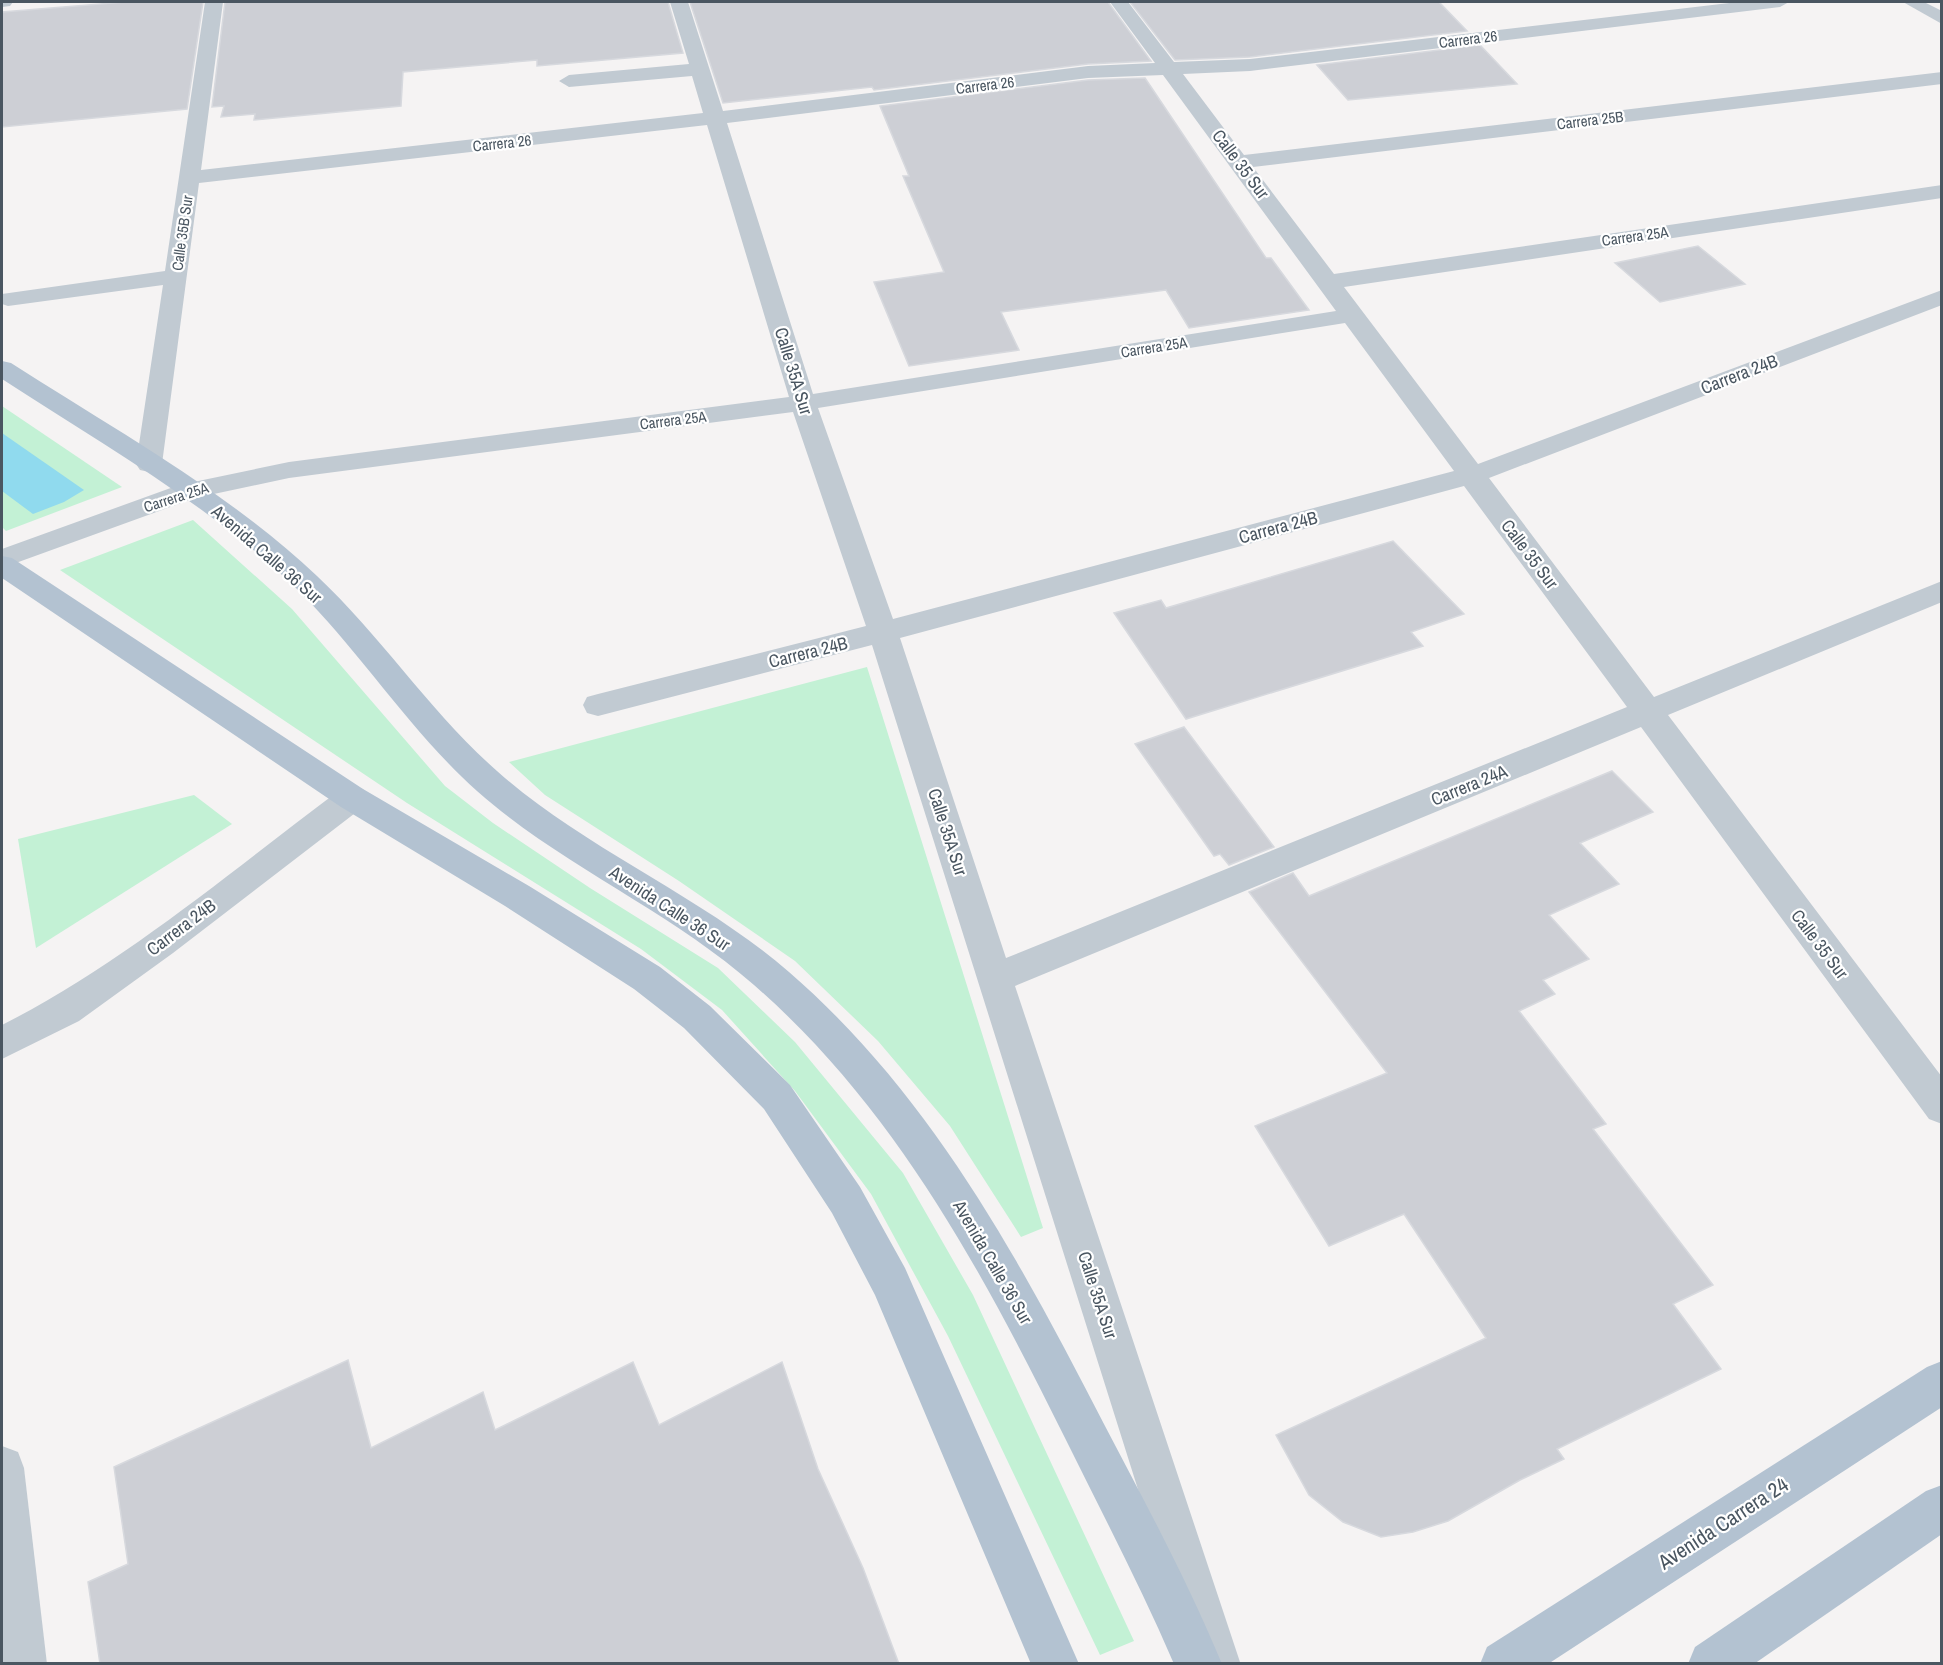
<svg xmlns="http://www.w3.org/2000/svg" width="1943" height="1665" font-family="'Archivo Narrow',sans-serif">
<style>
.green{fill:#c3f1d5}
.water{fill:#90daee}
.building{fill:#cdcfd5;stroke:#d7d9de;stroke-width:1.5}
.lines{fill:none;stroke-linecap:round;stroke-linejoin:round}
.minor{fill:#c1cad2;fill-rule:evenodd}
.major{fill:#b3c2d1;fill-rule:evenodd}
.labels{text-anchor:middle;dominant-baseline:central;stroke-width:4.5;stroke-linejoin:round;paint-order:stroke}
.far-street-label{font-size:15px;fill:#4a5661;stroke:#fff}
.street-label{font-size:18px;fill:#4a5661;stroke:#fff}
.near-street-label{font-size:21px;fill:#4a5661;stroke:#fff}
</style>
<rect width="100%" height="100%" fill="#f5f3f3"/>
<g class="green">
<polygon points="2,406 122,487 6,531 2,527"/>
<polygon points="193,520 292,609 445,786 493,823 590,888 718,968 795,1042 903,1173 973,1295 1134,1641 1100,1655 948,1336 871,1194 795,1091 722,1010 641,949 407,803 60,570"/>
<polygon points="867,667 1043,1228 1021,1237 950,1126 878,1041 795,961 679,881 545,795 509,762"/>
<polygon points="194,795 232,824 36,948 18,839"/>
</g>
<polygon class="water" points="2,433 84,490 64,502 33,514 2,491"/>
<g class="building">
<polygon points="125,2 203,2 187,109 2,127 2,12"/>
<polygon points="225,2 668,2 683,53 537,66 537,60 403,72 401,106 254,120 255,114 221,117 224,106 212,107"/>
<polygon points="690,2 1108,2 1151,61 1088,64 874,90 872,87 723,103"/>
<polygon points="1130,2 1439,2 1467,31 1250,57 1175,60"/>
<polygon points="1480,45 1517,84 1348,100 1317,65"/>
<polygon points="1145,78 1266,258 1271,258 1309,310 1189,328 1166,290 1001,312 1019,350 909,366 874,282 944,272 903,176 909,176 880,106 1088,80"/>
<polygon points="1698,246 1745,284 1660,302 1615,263"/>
<polygon points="1393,541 1464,614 1411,632 1423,646 1186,719 1114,613 1161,600 1166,608"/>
<polygon points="1184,727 1274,847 1229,865 1220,854 1214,856 1135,744"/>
<polygon points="1612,771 1653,812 1580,843 1619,884 1549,915 1589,959 1543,980 1555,994 1519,1011 1606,1124 1593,1129 1713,1285 1673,1304 1721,1369 1557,1449 1564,1459 1520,1480 1448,1521 1413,1532 1381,1537 1343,1522 1309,1495 1276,1435 1486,1338 1404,1214 1329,1246 1255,1126 1387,1073 1249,892 1293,873 1309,896"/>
<polygon points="348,1360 371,1448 483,1392 495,1430 633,1362 659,1425 782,1362 818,1469 863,1568 899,1664 100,1664 88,1582 128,1564 114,1467"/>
</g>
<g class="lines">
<g class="minor">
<polygon points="2,2 13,2 10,6 2,7"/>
<path d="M205,2H223L201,170L703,113L692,76L569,87L559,81L569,75L689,64L670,2H688L723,111L1088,66L1155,63L1110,2H1128L1174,62L1250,59L1738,2H1789L1780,7L1250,71L1183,74L1244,155L1942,72V84L1253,167L1334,274L1942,185V198L1344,287L1478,464L1942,290V305L1489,478L1654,697L1942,581V602L1668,715L1942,1077V1124L1929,1119L1641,727L1015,986L1240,1662L1193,1664L872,645L598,716L587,713L583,705L587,697L598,694L866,626L793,412L289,478L195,498L2,568V549L179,485L289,462L789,397L707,125L199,183L162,464L158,470L149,472L140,470L136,464L163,285L8,306L2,304V294L165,271ZM1163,75L1336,311L813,394L727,123L1088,78ZM1345,323L1454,471L893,619L818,408ZM1464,486L1627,707L1006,958L900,638Z"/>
<polygon points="1903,2 1924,2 1942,11 1942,24"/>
<path d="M352,786L363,789L368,798L363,807L173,953L79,1021L2,1059V1025C124,963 231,871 341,789Z"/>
<polygon points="2,1446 18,1452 24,1468 47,1664 2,1664"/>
</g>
<g class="major">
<path d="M2,361L11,363C115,430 227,491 317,576C382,637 430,712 497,771C586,850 699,894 789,972C932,1096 1020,1261 1105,1426C1146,1504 1188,1582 1222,1664H1174C1141,1587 1102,1513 1065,1438C983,1273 896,1109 754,985C669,910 562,866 477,791C410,731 362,654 299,591C212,506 103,445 2,379Z"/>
<polygon points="2,556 12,558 363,789 529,886 660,967 710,1006 790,1085 860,1187 905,1268 1079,1664 1031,1664 875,1295 832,1213 764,1109 684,1028 634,989 505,906 341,807 2,578"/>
<polygon points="1942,1361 1942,1407 1548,1664 1480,1664 1487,1647 1927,1367"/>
<polygon points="1942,1485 1942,1534 1754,1664 1688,1664 1695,1647 1926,1491"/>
</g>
</g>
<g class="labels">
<g class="far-street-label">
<text transform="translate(1468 39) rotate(-7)">Carrera 26</text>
<text transform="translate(985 85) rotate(-7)">Carrera 26</text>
<text transform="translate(1590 120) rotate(-7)">Carrera 25B</text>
<text transform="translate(502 143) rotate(-6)">Carrera 26</text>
<text transform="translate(182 233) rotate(-82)">Calle 35B Sur</text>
<text transform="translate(1635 236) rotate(-8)">Carrera 25A</text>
<text transform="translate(1154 347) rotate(-9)">Carrera 25A</text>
<text transform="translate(673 420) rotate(-7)">Carrera 25A</text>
<text transform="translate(176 497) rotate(-18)">Carrera 25A</text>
</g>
<g class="street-label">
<text transform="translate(1241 164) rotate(53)">Calle 35 Sur</text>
<text transform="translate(794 371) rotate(73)">Calle 35A Sur</text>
<text transform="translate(1739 374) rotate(-21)">Carrera 24B</text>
<text transform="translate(1278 527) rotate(-15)">Carrera 24B</text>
<text transform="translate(267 554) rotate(41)">Avenida Calle 36 Sur</text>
<text transform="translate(1530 554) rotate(53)">Calle 35 Sur</text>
<text transform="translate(808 652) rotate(-14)">Carrera 24B</text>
<text transform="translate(1469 785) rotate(-22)">Carrera 24A</text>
<text transform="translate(948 832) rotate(72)">Calle 35A Sur</text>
<text transform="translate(670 908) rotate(33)">Avenida Calle 36 Sur</text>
<text transform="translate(181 927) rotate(-37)">Carrera 24B</text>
<text transform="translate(1820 944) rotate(53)">Calle 35 Sur</text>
<text transform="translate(993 1262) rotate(60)">Avenida Calle 36 Sur</text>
<text transform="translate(1098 1295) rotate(72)">Calle 35A Sur</text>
</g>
<g class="near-street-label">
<text transform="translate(1723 1523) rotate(-33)">Avenida Carrera 24</text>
</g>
</g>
<rect width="1943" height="1665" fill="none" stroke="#4a5661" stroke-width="6"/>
</svg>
